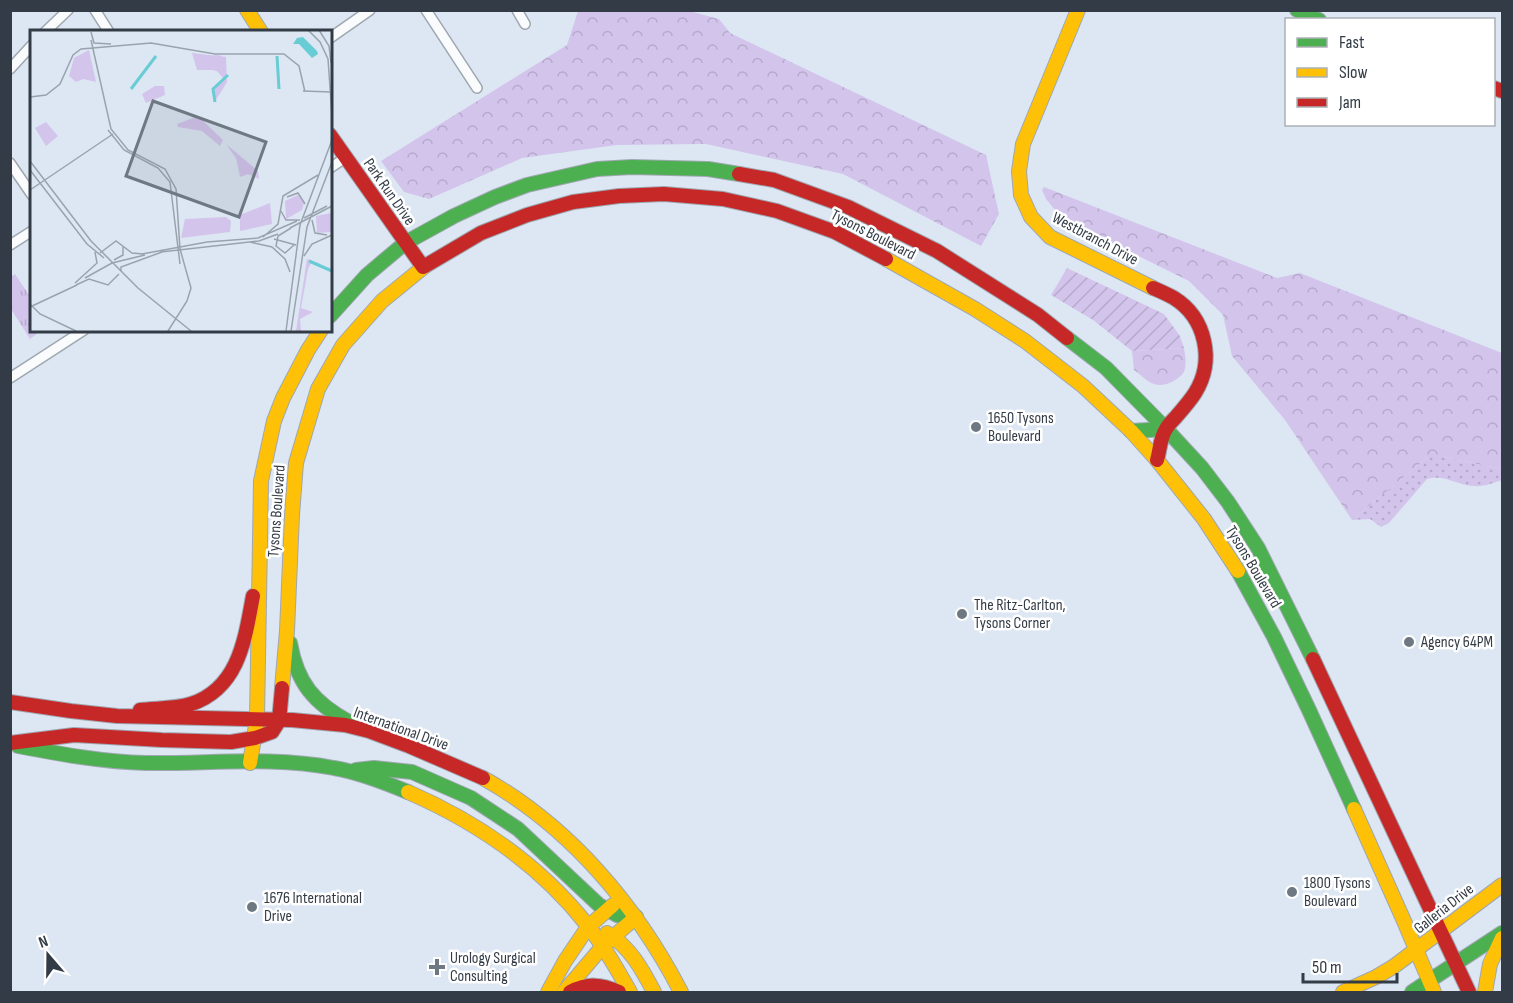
<svg xmlns="http://www.w3.org/2000/svg" width="1513" height="1003" font-family="'Sofia Sans Condensed',sans-serif">
<style>
.grass{fill:url(#grass-dots)}
.forest{fill:url(#forest-crowns)}
.park{fill:url(#park-tufts)}
.garden{fill:url(#garden-furrows)}
.lines{fill:none;stroke-linecap:round;stroke-linejoin:round}
.street-casing{stroke:#9fa7b0;stroke-width:12}
.fast-casing{stroke:#9fa7b0;stroke-width:16}
.slow-casing{stroke:#9fa7b0;stroke-width:16}
.jam-casing{stroke:#9fa7b0;stroke-width:16}
.street{stroke:#fafbfd;stroke-width:9}
.fast{stroke:#4caf50;stroke-width:14}
.slow{stroke:#ffc107;stroke-width:14}
.jam{stroke:#c62828;stroke-width:14}
.poi-dot{fill:#6e7883;stroke:#fff;stroke-width:2}
.labels{text-anchor:middle;dominant-baseline:central;stroke-width:5;stroke-linejoin:round;paint-order:stroke}
.street-label{font-size:16px;fill:#333c46;stroke:#fff}
.poi-label{font-size:16px;fill:#333c46;stroke:#fff;text-anchor:start}
.inset-river{fill:none;stroke:#67ccd4;stroke-width:3}
.inset-road{fill:none;stroke:#99a3ae;stroke-width:1.5}
.view{fill:#6e7883;fill-opacity:0.15;stroke:#6e7883;stroke-width:3}
.inset-edge{fill:none;stroke:#333c46;stroke-width:3}
</style>
<defs>
<pattern id="grass-dots" width="8" height="8" patternUnits="userSpaceOnUse" patternTransform="scale(1.5)"><rect width="8" height="8" fill="#d3c4ec"/><path d="M2 2h.1M6 6h.1" fill="none" stroke="#b6a9cc" stroke-width="1.8" stroke-linecap="round"/></pattern>
<pattern id="forest-crowns" width="20" height="18" patternUnits="userSpaceOnUse" patternTransform="scale(1.5)"><rect width="20" height="18" fill="#d3c4ec"/><path d="M2 6a3 3 0 1 1 6 0M12 15a3 3 0 1 1 6 0" fill="none" stroke="#b6a9cc"/></pattern>
<pattern id="park-tufts" width="24" height="20" patternUnits="userSpaceOnUse" patternTransform="scale(1.5)"><rect width="24" height="20" fill="#d3c4ec"/><path d="M3 7l-1-3M5 7V3M7 7l1-3M15 17l-1-3M17 17v-4M19 17l1-3" fill="none" stroke="#b6a9cc"/></pattern>
<pattern id="garden-furrows" width="10" height="10" patternUnits="userSpaceOnUse" patternTransform="scale(1.5)"><rect width="10" height="10" fill="#d3c4ec"/><path d="M-1 1l2-2M0 10L10 0M9 11l2-2" fill="none" stroke="#b6a9cc"/></pattern>
</defs>
<rect width="100%" height="100%" fill="#dde7f3"/>
<path class="grass" d="M1428,457H1443L1502,469V480C1494,483 1483,487 1474,486C1456,485 1445,474 1427,479L1389,523L1381,527L1370,519L1352,520Z"/>
<g class="forest">
<polygon points="578,11 689,11 719,19 730,33 986,155 999,214 981,246 843,174 706,144 617,145 522,158 429,199 404,192 381,161 567,45"/>
<polygon points="1044,187 1277,278 1300,273 1502,353 1502,469 1443,457 1428,457 1352,520 1285,420 1232,356 1223,315 1189,281 1094,234 1064,221 1046,199 1042,190"/>
<path d="M1184,348C1185,355 1187,365 1184,372C1179,380 1163,388 1154,384C1147,382 1140,374 1134,370L1132,351Z"/>
</g>
<polygon class="park" points="15,274 31,298 32,330 42,330 30,339 11,309 11,277"/>
<polygon class="garden" points="1067,268 1164,314 1180,336 1184,348 1132,351 1093,320 1051,295"/>
<g class="lines">
<defs>
<g id="street">
<polyline points="95,10 109,32"/>
<polyline points="426,10 477,88"/>
<polyline points="517,10 525,24"/>
<polyline points="45,32 68,10"/>
<polyline points="330,38 370,10"/>
<polyline points="10,69 32,45"/>
<polyline points="10,163 32,195"/>
<polyline points="330,168 345,158"/>
<polyline points="10,245 32,231"/>
<polyline points="10,378 84,330"/>
</g>
<g id="fast">
<polyline points="1297,10 1319,20"/>
<polyline points="330,316 367,275 405,243 454,216 495,197 527,185 597,169 632,167 708,169 739,174"/>
<polyline points="1067,338 1106,368 1166,429 1202,468 1228,502 1258,548 1313,659"/>
<polyline points="1131,431 1166,429"/>
<polyline points="1238,571 1274,637 1309,710 1354,809"/>
<path d="M290,643C297,683 314,703 349,722"/>
<path d="M18,746C60,754 103,762 146,763C208,764 272,756 334,768C359,772 384,782 408,792"/>
<polyline points="356,770 374,768 412,772 471,798 518,829 599,905 617,915 636,917"/>
<polyline points="1412,992 1502,933"/>
</g>
<g id="slow">
<polyline points="247,10 261,32"/>
<polyline points="1078,10 1023,144 1019,171 1021,195 1031,217 1050,237 1153,288"/>
<polyline points="886,259 975,309 1025,341 1083,386 1131,431 1157,460 1204,519 1238,571"/>
<polyline points="282,688 287,631 292,515 296,463 318,389 343,345 382,301 425,266"/>
<polyline points="250,763 257,719 261,481 274,421 283,398 308,350 321,330"/>
<path d="M483,778C569,826 636,905 681,992"/>
<path d="M408,792C477,822 541,866 588,926C604,946 617,969 630,992"/>
<polyline points="1354,809 1404,921 1434,992"/>
<path d="M607,933C630,947 642,969 654,992"/>
<polyline points="548,992 565,961 588,927 613,905"/>
<polyline points="564,992 603,946 636,917"/>
<polyline points="1343,992 1376,977 1393,967 1502,885"/>
<polyline points="1485,992 1490,964 1502,938"/>
</g>
<g id="jam">
<polyline points="1494,88 1502,91"/>
<polyline points="330,135 423,267"/>
<polyline points="739,174 774,180 848,207 937,251 1038,315 1067,338"/>
<polyline points="425,266 481,233 527,215 573,202 619,196 664,194 723,199 777,211 835,232 886,259"/>
<path d="M1153,288C1160,291 1167,294 1174,298C1206,318 1215,361 1195,393C1190,401 1182,410 1175,418C1172,421 1168,425 1166,429C1160,438 1160,450 1157,460"/>
<polyline points="1313,659 1469,992"/>
<polyline points="10,702 71,711 117,716 292,720 345,725 369,731 409,746 483,778"/>
<path d="M140,710C157,708 175,709 191,704C239,688 245,639 253,596"/>
<polyline points="10,743 74,735 162,740 231,742 255,738 272,732 279,721 282,688"/>
<path d="M570,992C588,983 601,984 619,992"/>
</g>
</defs>
<use href="#street" class="street-casing"/>
<use href="#fast" class="fast-casing"/>
<use href="#slow" class="slow-casing"/>
<use href="#jam" class="jam-casing"/>
<use href="#street" class="street"/>
<use href="#fast" class="fast"/>
<use href="#slow" class="slow"/>
<use href="#jam" class="jam"/>
</g>
<g class="poi-dot">
<circle cx="976" cy="427" r="6"/>
<circle cx="962" cy="614" r="6"/>
<circle cx="1409" cy="642" r="6"/>
<circle cx="1292" cy="892" r="6"/>
<circle cx="252" cy="907" r="6"/>
<path d="M434 958h6v6h6v6h-6v6h-6v-6h-6v-6h6z"/>
</g>
<g class="labels">
<g class="street-label">
<text transform="translate(389 192) rotate(55)">Park Run Drive</text>
<text transform="translate(873 235) rotate(27)">Tysons Boulevard</text>
<text transform="translate(1095 239) rotate(28)">Westbranch Drive</text>
<text transform="translate(277 511) rotate(-86)">Tysons Boulevard</text>
<text transform="translate(1253 567) rotate(59)">Tysons Boulevard</text>
<text transform="translate(401 729) rotate(20)">International Drive</text>
<text transform="translate(1444 909) rotate(-38)">Galleria Drive</text>
</g>
<g class="poi-label">
<text x="988" y="418">1650 Tysons<tspan x="988" dy="18">Boulevard</tspan></text>
<text x="974" y="605">The Ritz-Carlton,<tspan x="974" dy="18">Tysons Corner</tspan></text>
<text x="1421" y="642">Agency 64PM</text>
<text x="1304" y="883">1800 Tysons<tspan x="1304" dy="18">Boulevard</tspan></text>
<text x="264" y="898">1676 International<tspan x="264" dy="18">Drive</tspan></text>
<text x="450" y="958">Urology Surgical<tspan x="450" dy="18">Consulting</tspan></text>
</g>
</g>
<g transform="translate(30 30)">
<rect width="302" height="302" fill="#dde7f3"/>
<path d="M125,56H134L135,65L116,73L112,64ZM16,92L28,106L16,116L5,98ZM268,165L274,173L272,180L256,189L255,171ZM240,173L242,194L210,201V185ZM301,183V202L287,203L286,186Z" fill="#d3c4ec"/>
<path d="M168,86L193,110L190,116L172,101L148,97L147,94ZM196,114L228,141L229,149L218,144L210,147L206,128ZM277,229L291,234L281,233L278,239L271,278L283,282L270,289L271,301H266Z" fill="#d3c4ec"/>
<path d="M59,20L66,52L53,49L46,52L39,46L44,28ZM162,23L196,27L197,52L184,73L185,57L193,48L186,40H167ZM196,187L201,191L200,202L151,208L155,189Z" fill="#d3c4ec"/>
<path d="M179 33a8 8 0 1 1 16 0a8 8 0 1 1-16 0Z" fill="#d3c4ec"/>
<path d="M273,7L287,21L288,24L282,28L269,14H263L267,8Z" fill="#67ccd4"/>
<path class="inset-river" d="M247,26L249,59M101,59L126,26M185,72L183,59L198,45M279,231L302,241"/>
<path class="inset-road" d="M278,0L290,12L298,29L302,86M289,0L299,16L301,33M61,2L64,13L81,14M61,10L81,99L98,120L135,139L146,159L150,219L161,258L157,271L138,301M273,61L301,62M0,67L16,65L30,54L43,25L51,19L121,13L185,24H254L269,36L275,62M78,100L94,120L128,138L140,152L150,234M0,131L61,211L108,258L161,301M0,140L57,214L74,228M0,160L83,104M257,167L268,163L275,174M251,181L256,190H270M274,188L297,176M282,190L285,203L297,205M260,198L302,176M261,198L248,206L246,216L255,223L264,215M233,207L248,194L253,166L288,145M244,209L266,215M220,212L242,217L255,229L260,242M131,222L229,211L248,204M70,223L86,211L102,223L113,224M112,224L177,212L228,208L267,191M274,226L282,214L302,205M84,230L93,225V217M91,241V237L132,222M55,248L82,233L115,225M45,253L67,233L65,222M46,255L59,249L78,255L89,244M1,275L10,284L46,301M0,277L47,255M256,301L270,195L302,110M261,301L277,197L302,132"/>
<path class="view" d="M123,71L236,112L209,187L96,146Z"/>
<rect width="302" height="302" class="inset-edge"/>
</g>
<rect width="1513" height="1003" fill="none" stroke="#333c46" stroke-width="24"/>
<rect x="1285" y="18" width="210" height="108" fill="#ffffff" stroke="#adb1b5" stroke-width="1.5"/>
<rect x="1297" y="38" width="30" height="9" fill="#4caf50" stroke="#adb1b5" stroke-width="1.5"/>
<text x="1339" y="48" font-size="18" fill="#333c46">Fast</text>
<rect x="1297" y="68" width="30" height="9" fill="#ffc107" stroke="#adb1b5" stroke-width="1.5"/>
<text x="1339" y="78" font-size="18" fill="#333c46">Slow</text>
<rect x="1297" y="98" width="30" height="9" fill="#c62828" stroke="#adb1b5" stroke-width="1.5"/>
<text x="1339" y="108" font-size="18" fill="#333c46">Jam</text>
<g transform="translate(48 955) rotate(340)" stroke="#ffffff" stroke-width="4.5" paint-order="stroke">
<path d="M0-4.5L10 22L0 15L-10 22Z" fill="#333c46"/>
<text y="-9" font-size="16" font-weight="bold" text-anchor="middle" fill="#333c46">N</text>
</g>
<path d="M1303 973v9h94v-9" fill="none" stroke="#333c46" stroke-width="3"/>
<text x="1312" y="973" font-size="18" fill="#333c46" stroke="#ffffff" stroke-width="4.5" paint-order="stroke">50 m</text>
</svg>
